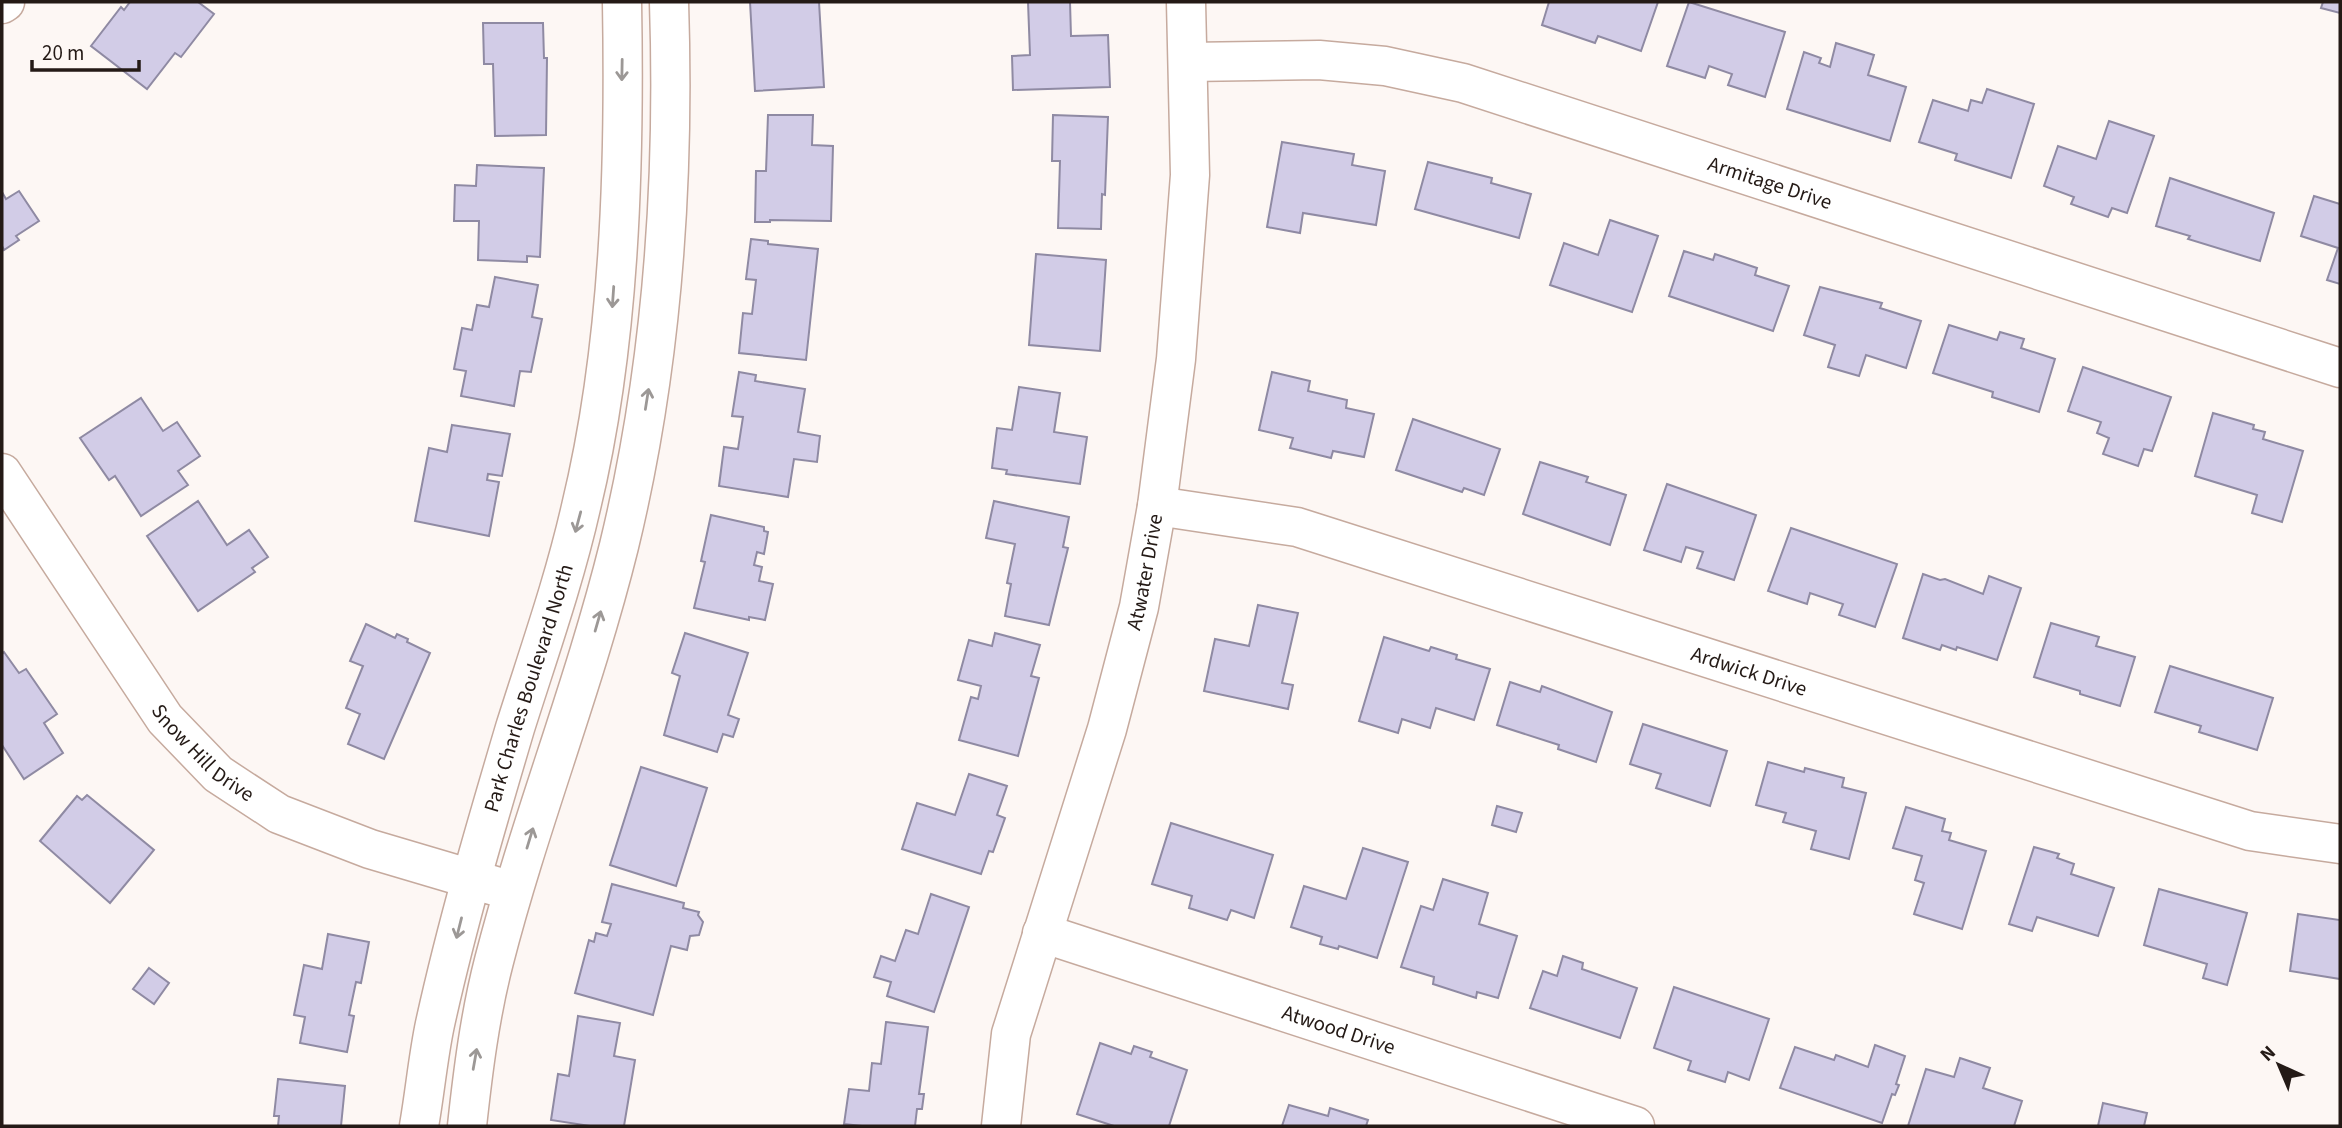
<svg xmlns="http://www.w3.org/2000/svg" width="2342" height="1128" font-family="'Source Sans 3',sans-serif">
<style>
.building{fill:#d2cce7;stroke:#8f8aa3;stroke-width:2}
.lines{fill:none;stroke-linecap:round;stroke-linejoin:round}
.minor-casing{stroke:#c6aa9e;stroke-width:41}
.minor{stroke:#fff;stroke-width:38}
.oneway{stroke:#9c9896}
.labels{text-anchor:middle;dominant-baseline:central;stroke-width:6;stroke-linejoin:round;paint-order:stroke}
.street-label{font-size:21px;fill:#241a16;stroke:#fdf7f4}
</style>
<rect width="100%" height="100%" fill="#fdf7f4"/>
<g class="building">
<polygon points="130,2 198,2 214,14 181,57 175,53 147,89 91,46 121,7 124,10"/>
<polygon points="750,2 819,2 824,87 755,91"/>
<polygon points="1028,2 1070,2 1071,36 1108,35 1110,87 1013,90 1012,56 1030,55"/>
<polygon points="1549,2 1658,2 1641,51 1598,36 1595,43 1542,25"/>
<polygon points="1689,2 1785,32 1765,97 1728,85 1732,74 1709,66 1705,78 1667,66"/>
<polygon points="2323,2 2340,2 2340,13 2321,8"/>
<polygon points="483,23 543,23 544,58 547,58 546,135 495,136 493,64 484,64"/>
<polygon points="1836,43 1874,55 1868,75 1906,87 1890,141 1787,109 1804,52 1821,58 1819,63 1830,67"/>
<polygon points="1987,89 2034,104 2011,178 1955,160 1957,154 1919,142 1933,100 1968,111 1971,100 1982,103"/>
<polygon points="768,115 813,115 812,145 833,146 831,221 770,220 770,222 755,222 756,171 766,171"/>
<polygon points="1053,115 1108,117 1105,195 1102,194 1101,229 1058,228 1060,161 1052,161"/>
<polygon points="2109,121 2154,136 2127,213 2112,208 2108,217 2071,204 2074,197 2044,186 2058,146 2096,159"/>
<polygon points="1282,142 1354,154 1352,165 1385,171 1376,225 1303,213 1300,233 1267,227"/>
<polygon points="1428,162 1492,178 1491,183 1531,194 1519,238 1415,209"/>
<polygon points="477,165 544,168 540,257 527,256 527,262 478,260 479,221 454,221 455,185 476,186"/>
<polygon points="2170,178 2274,213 2260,261 2188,239 2190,236 2156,226"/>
<polygon points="19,191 39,221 16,236 19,240 4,250 2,246 2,192 6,199"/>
<polygon points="2314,196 2340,204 2340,284 2327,280 2338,248 2301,236"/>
<polygon points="1610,220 1658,236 1632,312 1550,285 1564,243 1598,255"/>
<polygon points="751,239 768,241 768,244 818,249 806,360 739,353 743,313 752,314 756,280 746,279"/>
<polygon points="1684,251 1713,260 1715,254 1757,268 1755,275 1789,286 1773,331 1669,296"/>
<polygon points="1036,254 1106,260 1100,351 1029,345"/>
<polygon points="495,277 538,285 532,317 542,319 531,372 520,371 514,406 461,396 466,371 454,369 462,328 472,330 477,305 489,307"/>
<polygon points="1820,287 1882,303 1880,308 1921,321 1906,368 1866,355 1859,376 1828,367 1835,345 1804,335"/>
<polygon points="1949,325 1997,340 2000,332 2024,339 2021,348 2055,359 2039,412 1992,397 1993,392 1933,373"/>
<polygon points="2083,367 2171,397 2152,451 2144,449 2138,466 2103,454 2109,438 2097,433 2101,422 2068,411"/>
<polygon points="739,372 756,375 755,381 805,389 798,432 820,436 817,462 794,459 788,497 719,486 724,447 738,449 743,417 732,416"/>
<polygon points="1272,372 1310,381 1308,391 1347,400 1346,408 1374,414 1364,457 1333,451 1331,458 1290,448 1293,438 1259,430"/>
<polygon points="1019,387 1060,393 1054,432 1087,437 1080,484 1006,474 1007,470 992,468 997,428 1012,430"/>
<polygon points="141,398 163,431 177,422 200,456 178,471 188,485 141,516 115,476 109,480 80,438"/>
<polygon points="2213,413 2254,425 2253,429 2265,432 2263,439 2303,451 2282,522 2252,513 2257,495 2195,476"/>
<polygon points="1413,419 1500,449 1484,495 1464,488 1462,492 1396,470"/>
<polygon points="452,425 510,434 502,476 488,474 487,480 499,482 489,536 415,521 429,448 447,452"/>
<polygon points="1540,462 1588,477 1586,482 1626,495 1610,545 1523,514"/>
<polygon points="1667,484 1756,515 1734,580 1697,568 1703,552 1686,547 1681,562 1644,550"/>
<polygon points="198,501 227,545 249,530 268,557 252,568 255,572 198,611 147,536"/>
<polygon points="994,501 1069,517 1063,547 1068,548 1049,625 1005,616 1011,584 1007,583 1015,544 986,538"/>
<polygon points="711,515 764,527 764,531 768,532 764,554 757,552 754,565 762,567 759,581 773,584 765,620 749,617 749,620 694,608 705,562 701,561"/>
<polygon points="1791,528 1897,564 1875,627 1839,615 1843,604 1810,593 1807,604 1768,591"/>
<polygon points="1923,574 1940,580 1945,579 1983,594 1989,576 2021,588 1997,660 1957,647 1956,650 1942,645 1940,650 1903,638"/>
<polygon points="1258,605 1298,613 1282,683 1293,685 1288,709 1204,691 1215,639 1249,646"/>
<polygon points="2051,623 2099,637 2096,646 2135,657 2120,706 2080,694 2080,691 2034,677"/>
<polygon points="366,624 395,638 397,634 408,639 407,642 430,653 384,759 348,744 360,714 346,708 363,666 350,661"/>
<polygon points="685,633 748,653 728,715 739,719 733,737 723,734 717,752 664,735 680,676 672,673"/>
<polygon points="995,633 1040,645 1031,676 1039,678 1018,756 959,740 971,697 978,699 981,686 958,680 969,640 992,646"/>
<polygon points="1384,637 1429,651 1431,647 1457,655 1456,659 1490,669 1474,720 1436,708 1430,728 1402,719 1398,733 1359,721"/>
<polygon points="4,652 19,673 26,669 57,714 44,723 63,753 24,779 2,745 2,654"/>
<polygon points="2170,666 2273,698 2257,750 2199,732 2201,726 2155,712"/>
<polygon points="1510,682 1540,692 1542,686 1612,712 1596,762 1558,749 1559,745 1497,725"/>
<polygon points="1643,724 1727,751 1710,806 1656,788 1661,774 1630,764"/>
<polygon points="1768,762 1804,772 1805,768 1844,778 1842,787 1866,793 1849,859 1811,849 1816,831 1783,822 1786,813 1756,805"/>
<polygon points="641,767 707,788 676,886 610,865"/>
<polygon points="969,774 1007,786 997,815 1005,818 993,852 989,851 981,874 902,849 917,803 955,815"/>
<polygon points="87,795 154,850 110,903 40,841 77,796 82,800"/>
<polygon points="1497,806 1522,813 1516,832 1492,825"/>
<polygon points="1906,807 1945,819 1942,831 1951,833 1949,840 1986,851 1962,929 1914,914 1924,883 1915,880 1922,856 1893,848"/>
<polygon points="1171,823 1273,855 1254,918 1231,910 1227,920 1189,908 1192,896 1152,884"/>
<polygon points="2034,847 2059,854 2057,858 2074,864 2071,874 2114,888 2098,936 2037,917 2032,931 2009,924"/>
<polygon points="1363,848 1408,862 1377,958 1339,946 1338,949 1320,944 1322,937 1291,927 1304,886 1346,899"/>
<polygon points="1443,879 1488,893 1479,924 1517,936 1498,998 1477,992 1476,998 1433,984 1434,977 1401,967 1421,906 1433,910"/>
<polygon points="612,884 684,903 683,908 699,912 698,915 703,922 699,935 690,936 687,950 671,946 653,1015 575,993 589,940 594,942 596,933 607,936 611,924 602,922"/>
<polygon points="2159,889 2247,913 2227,985 2203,978 2207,964 2144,945"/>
<polygon points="931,894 969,907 934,1012 887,996 891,982 874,977 881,956 895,961 906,930 918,934"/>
<polygon points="2298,914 2340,920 2340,979 2290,971"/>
<polygon points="328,934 369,942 361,983 356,982 349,1015 354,1016 347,1052 300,1043 305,1017 294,1015 304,965 322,969"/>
<polygon points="1563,956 1583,963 1582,969 1637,988 1620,1038 1530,1008 1543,971 1557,976"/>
<polygon points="149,968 169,983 154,1004 133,989"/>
<polygon points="1674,987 1769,1019 1749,1080 1728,1072 1725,1082 1688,1070 1691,1061 1654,1048"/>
<polygon points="578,1016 620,1023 614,1056 635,1060 624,1126 590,1126 551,1120 558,1074 569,1076"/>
<polygon points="886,1022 928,1027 919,1094 924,1094 922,1109 917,1109 915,1126 862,1126 844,1124 849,1089 869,1091 872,1063 881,1064"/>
<polygon points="1100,1043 1131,1054 1134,1046 1152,1052 1150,1057 1187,1070 1169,1126 1114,1126 1077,1114"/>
<polygon points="1875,1045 1905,1056 1896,1084 1899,1085 1895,1095 1892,1094 1882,1123 1780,1088 1795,1047 1834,1060 1836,1055 1868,1067"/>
<polygon points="1960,1058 1990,1068 1983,1088 2022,1101 2014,1126 1908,1126 1926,1069 1954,1077"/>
<polygon points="278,1079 345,1086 341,1126 278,1126 279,1116 274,1116"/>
<polygon points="2103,1103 2147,1113 2144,1126 2098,1126"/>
<polygon points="1289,1105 1328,1116 1330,1108 1368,1120 1366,1126 1282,1126"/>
</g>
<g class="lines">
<defs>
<g id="minor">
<polyline points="2,4 5,2"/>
<path id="s1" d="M1188,62L1319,60L1385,66L1463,83L2340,368"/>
<path id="s2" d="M2,473L165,719L218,774L279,814L370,849L495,886"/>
<path id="s3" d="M1157,506L1297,527L2250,831L2340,844"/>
<path id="s4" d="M1042,933L1635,1126"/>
<path id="s5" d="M419,1126C425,1092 428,1057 435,1024C457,924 486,826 515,728C538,655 564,582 581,507C620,346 625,167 622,2"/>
<path d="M467,1126C473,1071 480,1015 494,961C530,821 584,687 619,546C662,369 675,184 669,2"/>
<path id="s6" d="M1001,1126L1011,1034L1107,729L1139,607L1157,506L1176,359L1190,175L1186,2"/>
</g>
</defs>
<use href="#minor" class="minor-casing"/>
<use href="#minor" class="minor"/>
</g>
<defs><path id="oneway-shaft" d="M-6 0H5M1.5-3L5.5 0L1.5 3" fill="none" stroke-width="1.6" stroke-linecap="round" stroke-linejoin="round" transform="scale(1.75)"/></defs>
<g class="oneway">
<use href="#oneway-shaft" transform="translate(622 70) rotate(91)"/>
<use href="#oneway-shaft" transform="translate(613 297) rotate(94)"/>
<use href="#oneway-shaft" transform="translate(647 399) rotate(-81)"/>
<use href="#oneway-shaft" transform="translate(578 522) rotate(105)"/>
<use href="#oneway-shaft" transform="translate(598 621) rotate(-74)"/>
<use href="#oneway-shaft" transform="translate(530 838) rotate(-73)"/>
<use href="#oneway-shaft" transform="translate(459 928) rotate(104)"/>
<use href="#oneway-shaft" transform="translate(475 1059) rotate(-80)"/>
</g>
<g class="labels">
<g class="street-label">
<text stroke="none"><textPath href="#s1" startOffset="600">Armitage Drive</textPath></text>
<text stroke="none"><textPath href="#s6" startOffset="574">Atwater Drive</textPath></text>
<text stroke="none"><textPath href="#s3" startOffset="616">Ardwick Drive</textPath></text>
<text stroke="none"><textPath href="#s5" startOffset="452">Park Charles Boulevard North</textPath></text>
<text stroke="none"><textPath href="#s2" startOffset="346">Snow Hill Drive</textPath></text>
<text stroke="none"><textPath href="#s4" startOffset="312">Atwood Drive</textPath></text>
</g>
</g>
<rect width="2342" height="1128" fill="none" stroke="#241a16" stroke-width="7"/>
<g transform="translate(2279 1065) rotate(316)" stroke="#fdf7f4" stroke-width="5" paint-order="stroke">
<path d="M0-5L12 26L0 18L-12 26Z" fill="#241a16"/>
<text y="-10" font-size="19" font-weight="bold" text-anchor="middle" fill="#241a16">N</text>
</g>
<path d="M32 60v10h107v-10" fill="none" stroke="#241a16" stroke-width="3.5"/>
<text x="42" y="60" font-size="21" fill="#241a16" stroke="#fdf7f4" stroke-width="5" paint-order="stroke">20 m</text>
</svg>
